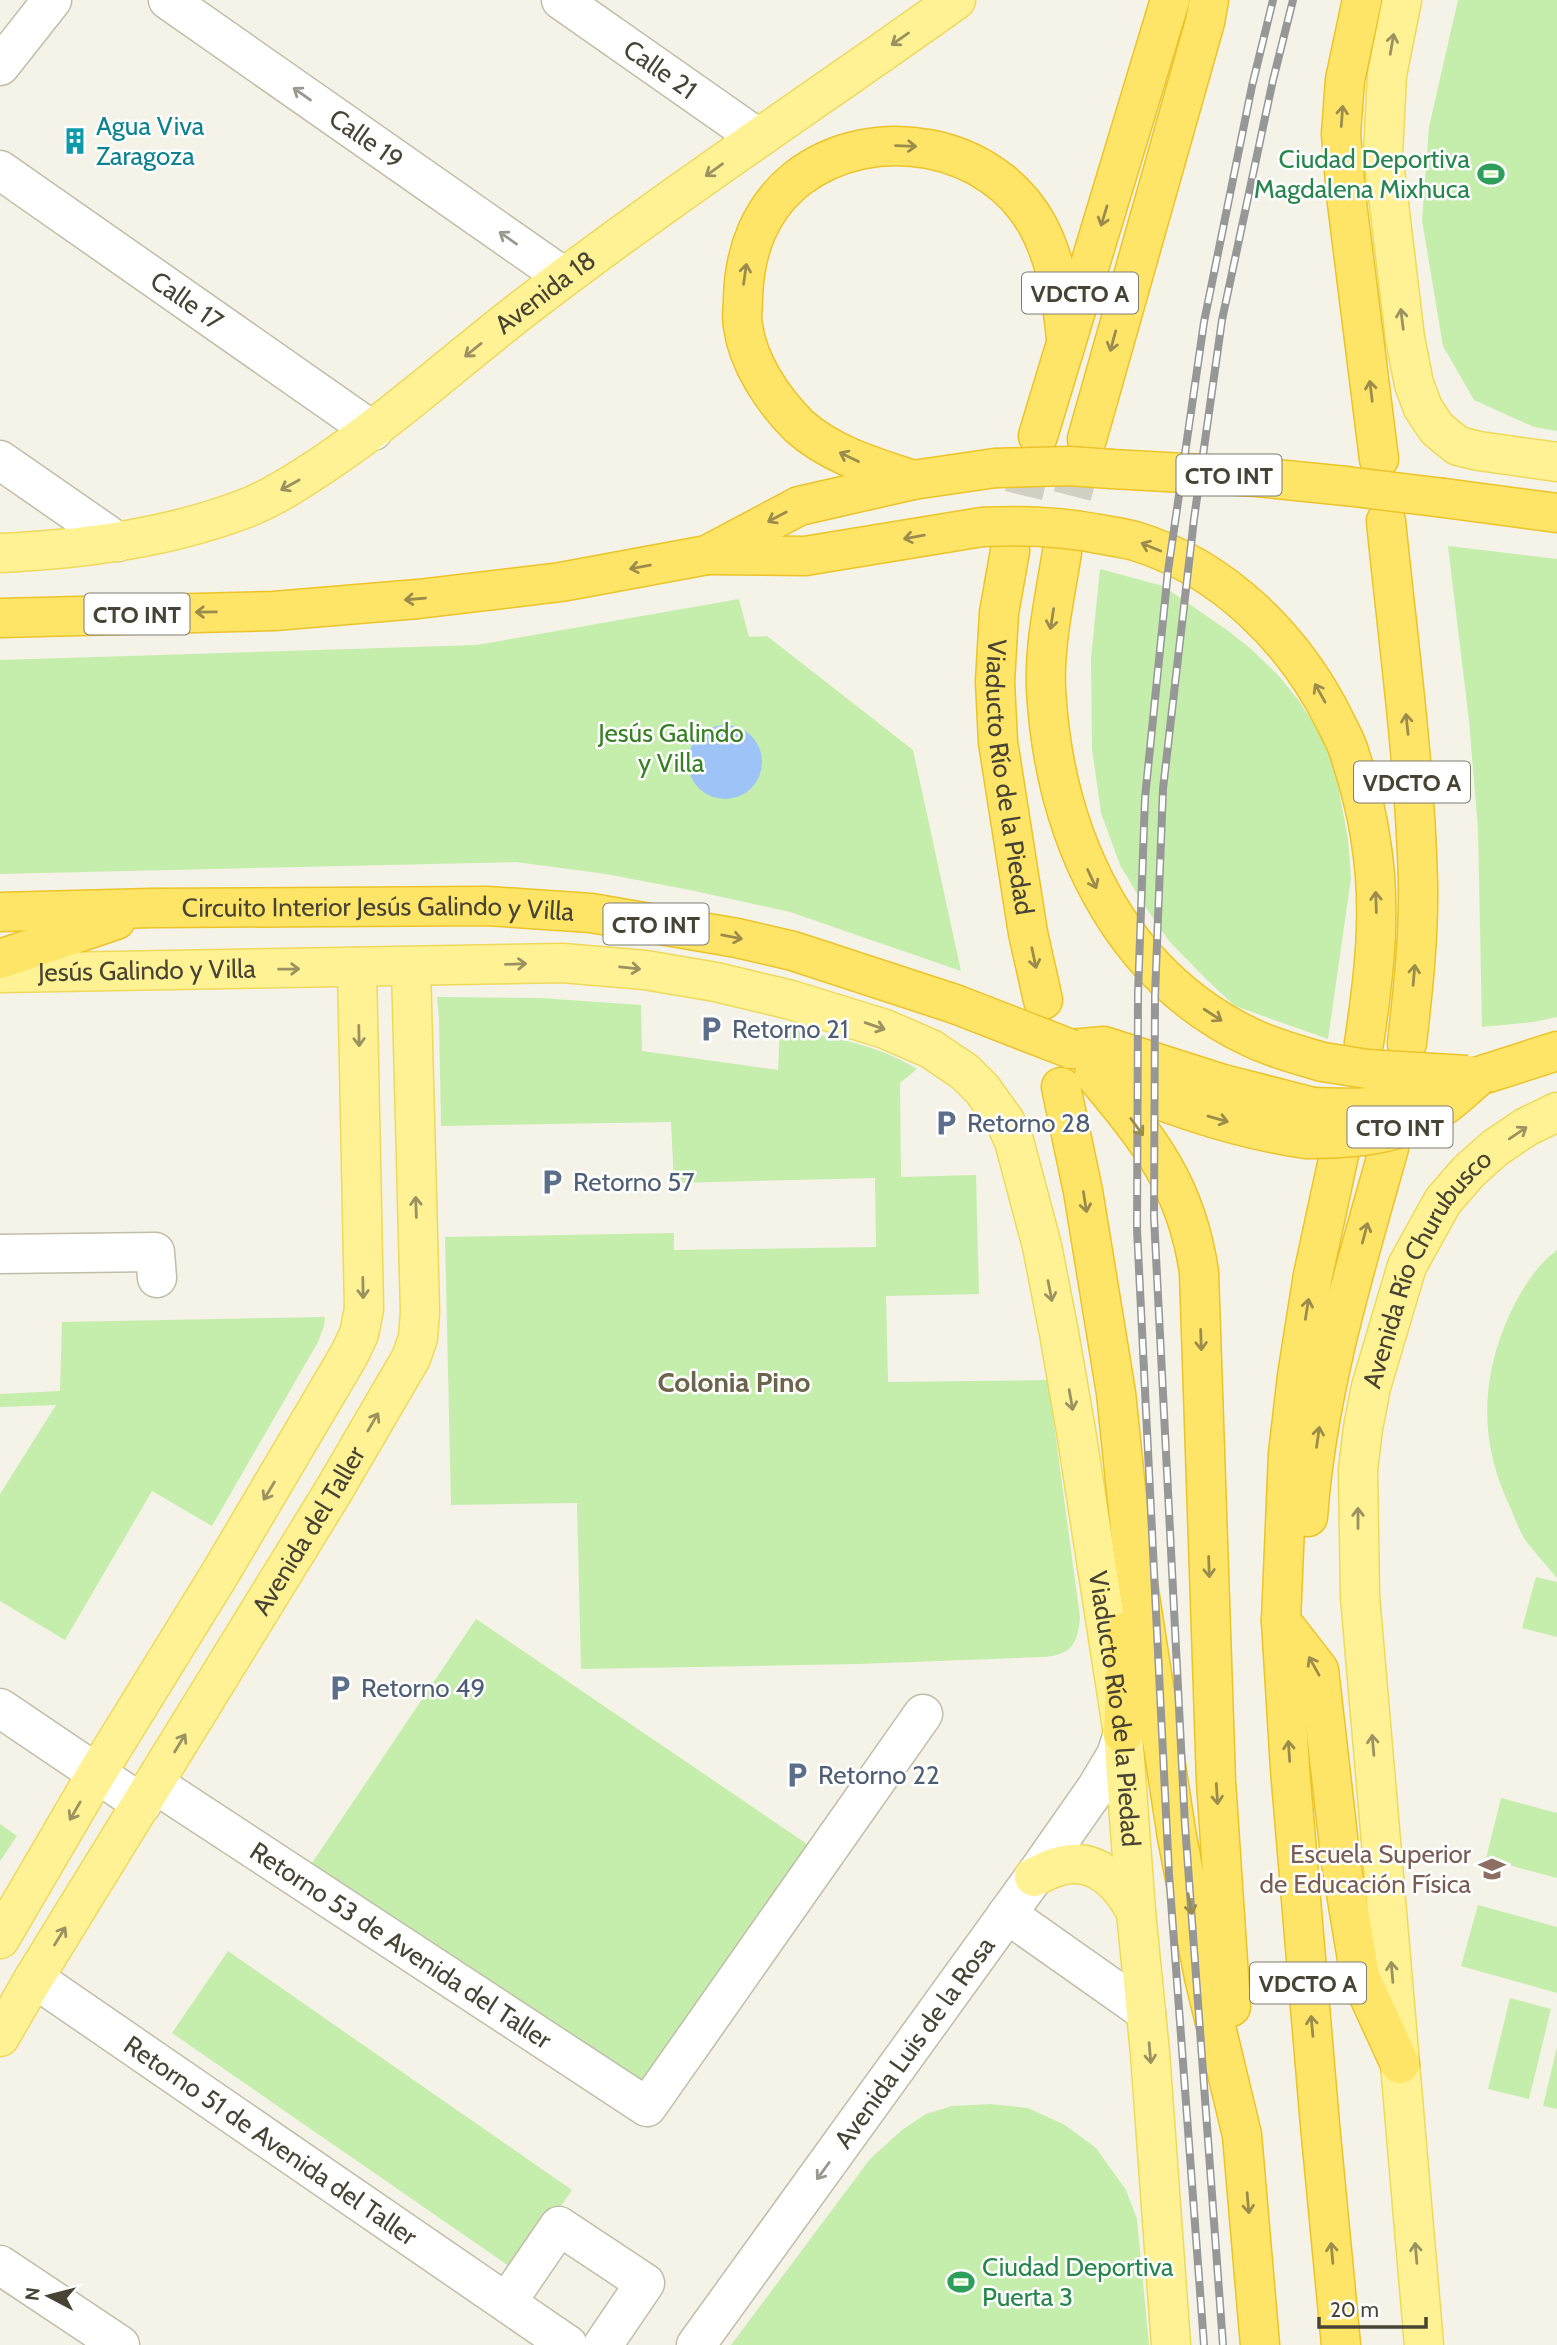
<svg xmlns="http://www.w3.org/2000/svg" width="1557" height="2345" font-family="Cabin,sans-serif">
<style>
.green{fill:#c5edac}
.water{fill:#9ec4f7}
.lines{fill:none;stroke-linecap:round;stroke-linejoin:round}
.highway-tunnel{stroke:#d2d0c3;stroke-width:38;stroke-dasharray:38 19;stroke-linecap:butt}
.minor-casing{stroke:#c1bda8;stroke-width:41}
.major-casing{stroke:#eed95b;stroke-width:41}
.highway-casing{stroke:#ebc32a;stroke-width:41}
.minor{stroke:#fff;stroke-width:38}
.major{stroke:#fff295;stroke-width:38}
.highway{stroke:#ffe567;stroke-width:38}
.rail-casing{stroke:#979797;stroke-width:8}
.rail{stroke:#fff;stroke-width:5;stroke-dasharray:16;stroke-linecap:butt}
.highway-bridge-casing{stroke:#ebc32a;stroke-width:41;stroke-linecap:butt}
.highway-bridge{stroke:#ffe567;stroke-width:38}
.oneway{stroke:#9a9260}
.oneway2{stroke:#9a9890}
.oneway3{stroke:#9a8c4c}
.labels{text-anchor:middle;dominant-baseline:central;stroke-width:5;stroke-linejoin:round;paint-order:stroke}
.shield{fill:#fff;stroke:#7f7c72;stroke-width:2}
.shield-label{font-size:24px;font-weight:bold;fill:#484435}
.street-label{font-size:26px;fill:#484435;stroke:#fff}
.culture-label{font-size:26px;fill:#0d838f;stroke:#fff;text-anchor:start}
.leisure-label{font-size:26px;fill:#27864d;stroke:#fff;text-anchor:end}
.park-label{font-size:26px;fill:#378023;stroke:#fff}
.service-label{font-size:26px;fill:#4e5e75;stroke:#fff;text-anchor:start}
.education-label{font-size:26px;fill:#785e54;stroke:#fff;text-anchor:end}
.neighbourhood-label{font-size:28px;font-weight:bold;fill:#6c644b;stroke:#fff}
</style>
<rect width="100%" height="100%" fill="#f5f3e7"/>
<g class="green">
<polygon points="1458,0 1557,0 1557,431 1534,427 1474,400 1443,346 1422,220 1429,127"/>
<polygon points="1448,546 1557,559 1557,1017 1533,1022 1482,1027 1478,829 1469,721"/>
<polygon points="1100,569 1163,586 1227,630 1251,649 1278,675 1299,701 1318,730 1333,759 1348,839 1351,878 1328,1039 1235,1006 1206,979 1169,941 1142,902 1120,865 1101,813 1092,749 1091,658"/>
<polygon points="739,599 749,637 767,636 913,750 961,971 790,912 690,890 606,874 516,862 0,874 0,660 477,645"/>
<path d="M437,997L540,998L641,1005L642,1051L778,1070L780,1027C827,1037 876,1043 917,1069L900,1083L901,1177L976,1175L979,1294L886,1296L888,1382L1048,1380L1080,1617C1078,1643 1072,1654 1045,1657L858,1664L581,1669L577,1503L451,1505L445,1237L674,1233V1250L876,1247L875,1178L674,1183L671,1122L441,1126L439,1019Z"/>
<path d="M1557,1250V1578C1547,1566 1536,1554 1526,1541C1519,1531 1515,1518 1510,1507C1481,1446 1480,1387 1505,1325C1516,1298 1533,1268 1557,1250Z"/>
<polygon points="325,1317 324,1326 318,1342 212,1526 152,1491 65,1640 0,1601 0,1494 56,1405 0,1407 0,1394 60,1391 62,1322"/>
<polygon points="1536,1577 1557,1582 1557,1637 1522,1628"/>
<polygon points="476,1619 810,1846 646,2090 308,1869"/>
<polygon points="1501,1798 1557,1813 1557,1878 1486,1859"/>
<polygon points="0,1824 17,1836 0,1861"/>
<polygon points="1478,1905 1557,1927 1557,1993 1461,1966"/>
<polygon points="228,1951 572,2190 516,2271 172,2033"/>
<polygon points="1510,1998 1551,2009 1529,2099 1488,2089"/>
<polygon points="1557,2047 1557,2109 1543,2106"/>
<polygon points="991,2104 1028,2108 1065,2125 1096,2148 1126,2190 1137,2219 1149,2345 731,2345 870,2159 902,2130 926,2114 952,2106"/>
</g>
<circle class="water" cx="725" cy="762" r="37"/>
<g class="lines">
<g class="highway-tunnel">
<polyline points="1010,551 1038,436"/>
<polyline points="1062,552 1072,497 1087,439"/>
</g>
<defs>
<g id="minor">
<path id="s1" d="M168,0L564,277"/>
<path id="s2" d="M561,0L758,138"/>
<polyline points="0,66 52,0"/>
<path id="s3" d="M0,170L373,431"/>
<polyline points="0,460 118,542"/>
<polyline points="0,1254 155,1252 157,1278"/>
<polyline points="0,1708 142,1804"/>
<path id="s4" d="M155,1784L647,2107L923,1714"/>
<polyline points="1007,1914 1146,2012"/>
<path id="s5" d="M34,1978L568,2345"/>
<polyline points="0,2265 120,2345"/>
<polyline points="507,2302 559,2226 645,2283 603,2345"/>
<path id="s6" d="M696,2345L1034,1877L1097,1787L1116,1755L1123,1734"/>
</g>
<g id="major">
<polyline points="1402,0 1387,75 1383,154 1405,338 1414,384 1423,408 1437,429 1458,446 1479,451 1557,462"/>
<path id="s7" d="M0,553C84,549 170,538 249,507C276,496 303,478 327,462C398,414 460,357 528,305C667,198 813,102 956,0"/>
<path id="s8" d="M0,973L562,963L645,970L716,982L791,1000L885,1029L931,1049L965,1072L982,1089L1005,1121L1014,1141L1042,1246L1059,1333L1076,1431L1123,1734L1136,1912L1150,2053L1171,2345"/>
<path d="M1034,1877C1042,1873 1051,1868 1060,1866C1096,1856 1121,1884 1136,1912"/>
<polyline points="0,1939 97,1773 221,1572 349,1355 359,1334 364,1309 357,968"/>
<path id="s9" d="M0,2037L34,1978L334,1490L411,1358L418,1338L420,1312L411,967"/>
<path id="s10" d="M1424,2345L1360,1596L1358,1470L1363,1428L1371,1387L1407,1266L1443,1201L1469,1171L1495,1148L1526,1127L1557,1112"/>
</g>
<g id="highway">
<polyline points="1362,0 1345,80 1341,134 1346,195 1379,459"/>
<polyline points="1038,436 1170,0"/>
<polyline points="1087,439 1205,22 1209,0"/>
<polyline points="1112,469 1257,477 1346,486"/>
<path d="M913,480C874,467 831,455 799,426C773,400 748,363 743,326C741,317 743,308 743,299C744,252 760,208 798,178C873,121 993,142 1038,226C1057,262 1062,299 1066,338"/>
<polyline points="1444,498 1557,513"/>
<path d="M1386,521C1398,641 1415,762 1418,883C1419,937 1413,990 1407,1043"/>
<path d="M1099,534C1111,536 1124,538 1135,541C1224,568 1295,640 1335,721C1340,732 1347,743 1350,755C1359,783 1367,813 1371,842C1382,909 1374,977 1364,1043"/>
<path id="s11" d="M1010,551L999,613L995,682L998,742L1028,933L1043,1000"/>
<path d="M1062,552C1055,597 1044,644 1046,689C1054,833 1116,974 1252,1038C1275,1049 1299,1055 1323,1062"/>
<polyline points="709,555 805,556 982,527"/>
<polyline points="0,618 274,611 418,599 561,582 707,555 799,506 913,480 995,468"/>
<path id="s12" d="M0,912L151,908L487,906L591,913L737,938L793,951L955,1004"/>
<polyline points="0,959 116,920"/>
<polyline points="1071,1049 1104,1046 1223,1084 1313,1107"/>
<path d="M1094,1074C1149,1140 1186,1184 1199,1272L1216,1781L1231,2007"/>
<path d="M1097,1075C1164,1104 1234,1129 1306,1139"/>
<polyline points="1479,1076 1557,1051"/>
<polyline points="1061,1087 1083,1191 1116,1393 1131,1538 1177,1837 1204,1977 1242,2135 1260,2345"/>
<polyline points="1339,1155 1313,1275 1297,1376 1288,1454 1281,1621 1290,1769 1320,2125 1341,2345"/>
<path d="M1308,1517C1317,1391 1355,1269 1389,1148"/>
<polyline points="1281,1621 1319,1670 1341,1863 1360,1977 1400,2064"/>
<polyline points="1123,1734 1127,1631"/>
</g>
</defs>
<use href="#minor" class="minor-casing"/>
<use href="#major" class="major-casing"/>
<use href="#highway" class="highway-casing"/>
<use href="#minor" class="minor"/>
<use href="#major" class="major"/>
<use href="#highway" class="highway"/>
<defs>
<g id="rail">
<polyline points="1204,2345 1169,1874 1137,1229 1138,994 1145,798 1168,571 1204,322 1252,86 1273,0"/>
<polyline points="1223,2345 1185,1825 1154,1217 1155,996 1163,789 1194,519 1222,320 1273,80 1293,0"/>
</g>
</defs>
<use href="#rail" class="rail-casing"/>
<use href="#rail" class="rail"/>
<defs>
<g id="highway-bridge">
<polyline points="995,468 1069,466 1112,469"/>
<polyline points="1346,486 1444,498"/>
<path d="M982,527C1022,525 1059,526 1099,534"/>
<polyline points="955,1004 1071,1049"/>
<polyline points="1323,1062 1367,1069 1467,1075"/>
<path d="M1313,1107C1355,1109 1385,1108 1425,1097"/>
<path d="M1306,1139C1353,1139 1402,1136 1442,1107C1455,1098 1467,1086 1479,1076"/>
</g>
</defs>
<use href="#highway-bridge" class="highway-bridge-casing"/>
<use href="#highway-bridge" class="highway-bridge"/>
</g>
<defs><path id="oneway-shaft" d="M-6 0H5M1.5-3L5.5 0L1.5 3" fill="none" stroke-width="1.6" stroke-linecap="round" stroke-linejoin="round" transform="scale(1.75)"/></defs>
<g class="oneway">
<use href="#oneway-shaft" transform="translate(900 39) rotate(145)"/>
<use href="#oneway-shaft" transform="translate(1392 44) rotate(-80)"/>
<use href="#oneway-shaft" transform="translate(714 170) rotate(144)"/>
<use href="#oneway-shaft" transform="translate(1402 319) rotate(-97)"/>
<use href="#oneway-shaft" transform="translate(473 350) rotate(141)"/>
<use href="#oneway-shaft" transform="translate(290 485) rotate(151)"/>
<use href="#oneway-shaft" transform="translate(516 964) rotate(-2)"/>
<use href="#oneway-shaft" transform="translate(630 968) rotate(6)"/>
<use href="#oneway-shaft" transform="translate(289 969) rotate(-1)"/>
<use href="#oneway-shaft" transform="translate(875 1026) rotate(19)"/>
<use href="#oneway-shaft" transform="translate(359 1036) rotate(89)"/>
<use href="#oneway-shaft" transform="translate(1518 1133) rotate(-34)"/>
<use href="#oneway-shaft" transform="translate(416 1207) rotate(-92)"/>
<use href="#oneway-shaft" transform="translate(363 1288) rotate(89)"/>
<use href="#oneway-shaft" transform="translate(1050 1291) rotate(79)"/>
<use href="#oneway-shaft" transform="translate(1071 1400) rotate(80)"/>
<use href="#oneway-shaft" transform="translate(373 1422) rotate(-60)"/>
<use href="#oneway-shaft" transform="translate(269 1491) rotate(121)"/>
<use href="#oneway-shaft" transform="translate(1358 1518) rotate(-90)"/>
<use href="#oneway-shaft" transform="translate(180 1743) rotate(-59)"/>
<use href="#oneway-shaft" transform="translate(1373 1745) rotate(-95)"/>
<use href="#oneway-shaft" transform="translate(75 1811) rotate(120)"/>
<use href="#oneway-shaft" transform="translate(60 1936) rotate(-58)"/>
<use href="#oneway-shaft" transform="translate(1392 1972) rotate(-95)"/>
<use href="#oneway-shaft" transform="translate(1150 2053) rotate(85)"/>
<use href="#oneway-shaft" transform="translate(1416 2253) rotate(-95)"/>
</g>
<g class="oneway2">
<use href="#oneway-shaft" transform="translate(302 94) rotate(-145)"/>
<use href="#oneway-shaft" transform="translate(508 238) rotate(-145)"/>
<use href="#oneway-shaft" transform="translate(823 2171) rotate(126)"/>
</g>
<g class="oneway3">
<use href="#oneway-shaft" transform="translate(1342 116) rotate(-86)"/>
<use href="#oneway-shaft" transform="translate(906 146) rotate(2)"/>
<use href="#oneway-shaft" transform="translate(1104 216) rotate(107)"/>
<use href="#oneway-shaft" transform="translate(745 274) rotate(-82)"/>
<use href="#oneway-shaft" transform="translate(1113 341) rotate(105)"/>
<use href="#oneway-shaft" transform="translate(1371 391) rotate(-97)"/>
<use href="#oneway-shaft" transform="translate(849 457) rotate(-154)"/>
<use href="#oneway-shaft" transform="translate(777 517) rotate(152)"/>
<use href="#oneway-shaft" transform="translate(914 537) rotate(170)"/>
<use href="#oneway-shaft" transform="translate(1151 547) rotate(-158)"/>
<use href="#oneway-shaft" transform="translate(640 567) rotate(170)"/>
<use href="#oneway-shaft" transform="translate(415 599) rotate(175)"/>
<use href="#oneway-shaft" transform="translate(206 612) rotate(179)"/>
<use href="#oneway-shaft" transform="translate(1052 619) rotate(99)"/>
<use href="#oneway-shaft" transform="translate(1320 693) rotate(-119)"/>
<use href="#oneway-shaft" transform="translate(1407 724) rotate(-96)"/>
<use href="#oneway-shaft" transform="translate(1092 879) rotate(65)"/>
<use href="#oneway-shaft" transform="translate(1376 902) rotate(-92)"/>
<use href="#oneway-shaft" transform="translate(732 937) rotate(11)"/>
<use href="#oneway-shaft" transform="translate(1034 958) rotate(78)"/>
<use href="#oneway-shaft" transform="translate(1414 975) rotate(-85)"/>
<use href="#oneway-shaft" transform="translate(1213 1015) rotate(33)"/>
<use href="#oneway-shaft" transform="translate(1218 1119) rotate(16)"/>
<use href="#oneway-shaft" transform="translate(1137 1127) rotate(54)"/>
<use href="#oneway-shaft" transform="translate(1085 1202) rotate(81)"/>
<use href="#oneway-shaft" transform="translate(1365 1233) rotate(-75)"/>
<use href="#oneway-shaft" transform="translate(1307 1309) rotate(-81)"/>
<use href="#oneway-shaft" transform="translate(1201 1340) rotate(88)"/>
<use href="#oneway-shaft" transform="translate(1318 1437) rotate(-82)"/>
<use href="#oneway-shaft" transform="translate(1209 1567) rotate(88)"/>
<use href="#oneway-shaft" transform="translate(1314 1666) rotate(-119)"/>
<use href="#oneway-shaft" transform="translate(1289 1751) rotate(-94)"/>
<use href="#oneway-shaft" transform="translate(1217 1794) rotate(86)"/>
<use href="#oneway-shaft" transform="translate(1190 1904) rotate(79)"/>
<use href="#oneway-shaft" transform="translate(1312 2026) rotate(-95)"/>
<use href="#oneway-shaft" transform="translate(1248 2203) rotate(85)"/>
<use href="#oneway-shaft" transform="translate(1332 2253) rotate(-95)"/>
</g>
<defs>
<symbol id="building-bare" viewBox="-9 -9 18 18"><path d="M-4-6H4V6H1V3H-1V6H-4ZM-2.5-4.3h1.7v1.8h-1.7ZM.8-4.3h1.7v1.8H.8ZM-2.5-1h1.7V.8h-1.7ZM.8-1h1.7V.8H.8Z" fill="#0f9aa8" stroke="#fff" stroke-width="2.5" paint-order="stroke"/></symbol>
<symbol id="stadium-bare" viewBox="-9 -9 18 18"><path d="M0-5a6.5 5 0 1 0 0 10a6.5 5 0 1 0 0-10ZM-3.5-1.8h7v3.6h-7Z" fill="#2e9e5b" stroke="#fff" stroke-width="2.5" paint-order="stroke"/></symbol>
<symbol id="parking-bare" viewBox="-9 -9 18 18"><path d="M-3.5-5.5H1a3.5 3.5 0 0 1 0 7H-1V5.5H-3.5ZM-1-3.4V-.6H.8a1.4 1.4 0 0 0 0-2.8Z" fill="#5c6f8a" stroke="#fff" stroke-width="2.5" paint-order="stroke"/></symbol>
<symbol id="university-bare" viewBox="-9 -9 18 18"><path d="M0-5L7-2L0 1L-7-2ZM-4 1L0 2.5L4 1V4Q0 6-4 4Z" fill="#8d6e63" stroke="#fff" stroke-width="2.5" paint-order="stroke"/></symbol>
</defs>
<g fill-rule="evenodd">
<use href="#building-bare" x="56" y="122" width="38" height="38"/>
<use href="#stadium-bare" x="1472" y="155" width="38" height="38"/>
<use href="#parking-bare" x="692" y="1010" width="38" height="38"/>
<use href="#parking-bare" x="927" y="1104" width="38" height="38"/>
<use href="#parking-bare" x="533" y="1163" width="38" height="38"/>
<use href="#parking-bare" x="321" y="1669" width="38" height="38"/>
<use href="#parking-bare" x="778" y="1756" width="38" height="38"/>
<use href="#university-bare" x="1473" y="1850" width="38" height="38"/>
<use href="#stadium-bare" x="942" y="2263" width="38" height="38"/>
</g>
<g class="labels">
<g class="shield">
<rect x="1022" y="272.5" width="116" height="41" rx="5"/>
<rect x="1176.5" y="454.5" width="105" height="41" rx="5"/>
<rect x="84.5" y="593.5" width="105" height="41" rx="5"/>
<rect x="1354" y="761.5" width="116" height="41" rx="5"/>
<rect x="603.5" y="903.5" width="105" height="41" rx="5"/>
<rect x="1347.5" y="1106.5" width="105" height="41" rx="5"/>
<rect x="1250" y="1962.5" width="116" height="41" rx="5"/>
</g>
<g class="shield-label">
<text x="1080" y="293">VDCTO A</text>
<text x="1229" y="475">CTO INT</text>
<text x="137" y="614">CTO INT</text>
<text x="1412" y="782">VDCTO A</text>
<text x="656" y="924">CTO INT</text>
<text x="1400" y="1127">CTO INT</text>
<text x="1308" y="1983">VDCTO A</text>
</g>
<g class="street-label">
<text stroke="none"><textPath href="#s2" startOffset="121">Calle 21</textPath></text>
<text stroke="none"><textPath href="#s1" startOffset="242">Calle 19</textPath></text>
<text stroke="none"><textPath href="#s7" startOffset="621">Avenida 18</textPath></text>
<text stroke="none"><textPath href="#s3" startOffset="228">Calle 17</textPath></text>
<text stroke="none"><textPath href="#s11" startOffset="228">Viaducto Río de la Piedad</textPath></text>
<text stroke="none"><textPath href="#s12" startOffset="378">Circuito Interior Jesús Galindo y Villa</textPath></text>
<text stroke="none"><textPath href="#s8" startOffset="147">Jesús Galindo y Villa</textPath></text>
<text stroke="none"><textPath href="#s10" startOffset="1094">Avenida Río Churubusco</textPath></text>
<text stroke="none"><textPath href="#s9" startOffset="593">Avenida del Taller</textPath></text>
<text stroke="none"><textPath href="#s8" startOffset="1647">Viaducto Río de la Piedad</textPath></text>
<text stroke="none"><textPath href="#s4" startOffset="294">Retorno 53 de Avenida del Taller</textPath></text>
<text stroke="none"><textPath href="#s6" startOffset="373">Avenida Luis de la Rosa</textPath></text>
<text stroke="none"><textPath href="#s5" startOffset="287">Retorno 51 de Avenida del Taller</textPath></text>
</g>
<g class="culture-label">
<text x="96" y="126">Agua Viva<tspan x="96" dy="30">Zaragoza</tspan></text>
</g>
<g class="leisure-label">
<text x="1470" y="159">Ciudad Deportiva<tspan x="1470" dy="30">Magdalena Mixhuca</tspan></text>
<text x="982" y="2267" text-anchor="start">Ciudad Deportiva<tspan x="982" dy="30">Puerta 3</tspan></text>
</g>
<g class="park-label">
<text x="671" y="733">Jesús Galindo<tspan x="671" dy="30">y Villa</tspan></text>
</g>
<g class="service-label">
<text x="732" y="1029">Retorno 21</text>
<text x="967" y="1123">Retorno 28</text>
<text x="573" y="1182">Retorno 57</text>
<text x="361" y="1688">Retorno 49</text>
<text x="818" y="1775">Retorno 22</text>
</g>
<g class="education-label">
<text x="1471" y="1854">Escuela Superior<tspan x="1471" dy="30">de Educación Física</tspan></text>
</g>
<g class="neighbourhood-label">
<text x="734" y="1382">Colonia Pino</text>
</g>
</g>
<g transform="translate(49 2296) rotate(277)" stroke="#ffffff" stroke-width="5" paint-order="stroke">
<path d="M0-5L12 26L0 18L-12 26Z" fill="#484435"/>
<text y="-10" font-size="19" font-weight="bold" text-anchor="middle" fill="#484435">N</text>
</g>
<path d="M1319 2317v10h107v-10" fill="none" stroke="#484435" stroke-width="3.5"/>
<text x="1330" y="2317" font-size="21" fill="#484435" stroke="#ffffff" stroke-width="5" paint-order="stroke">20 m</text>
</svg>
